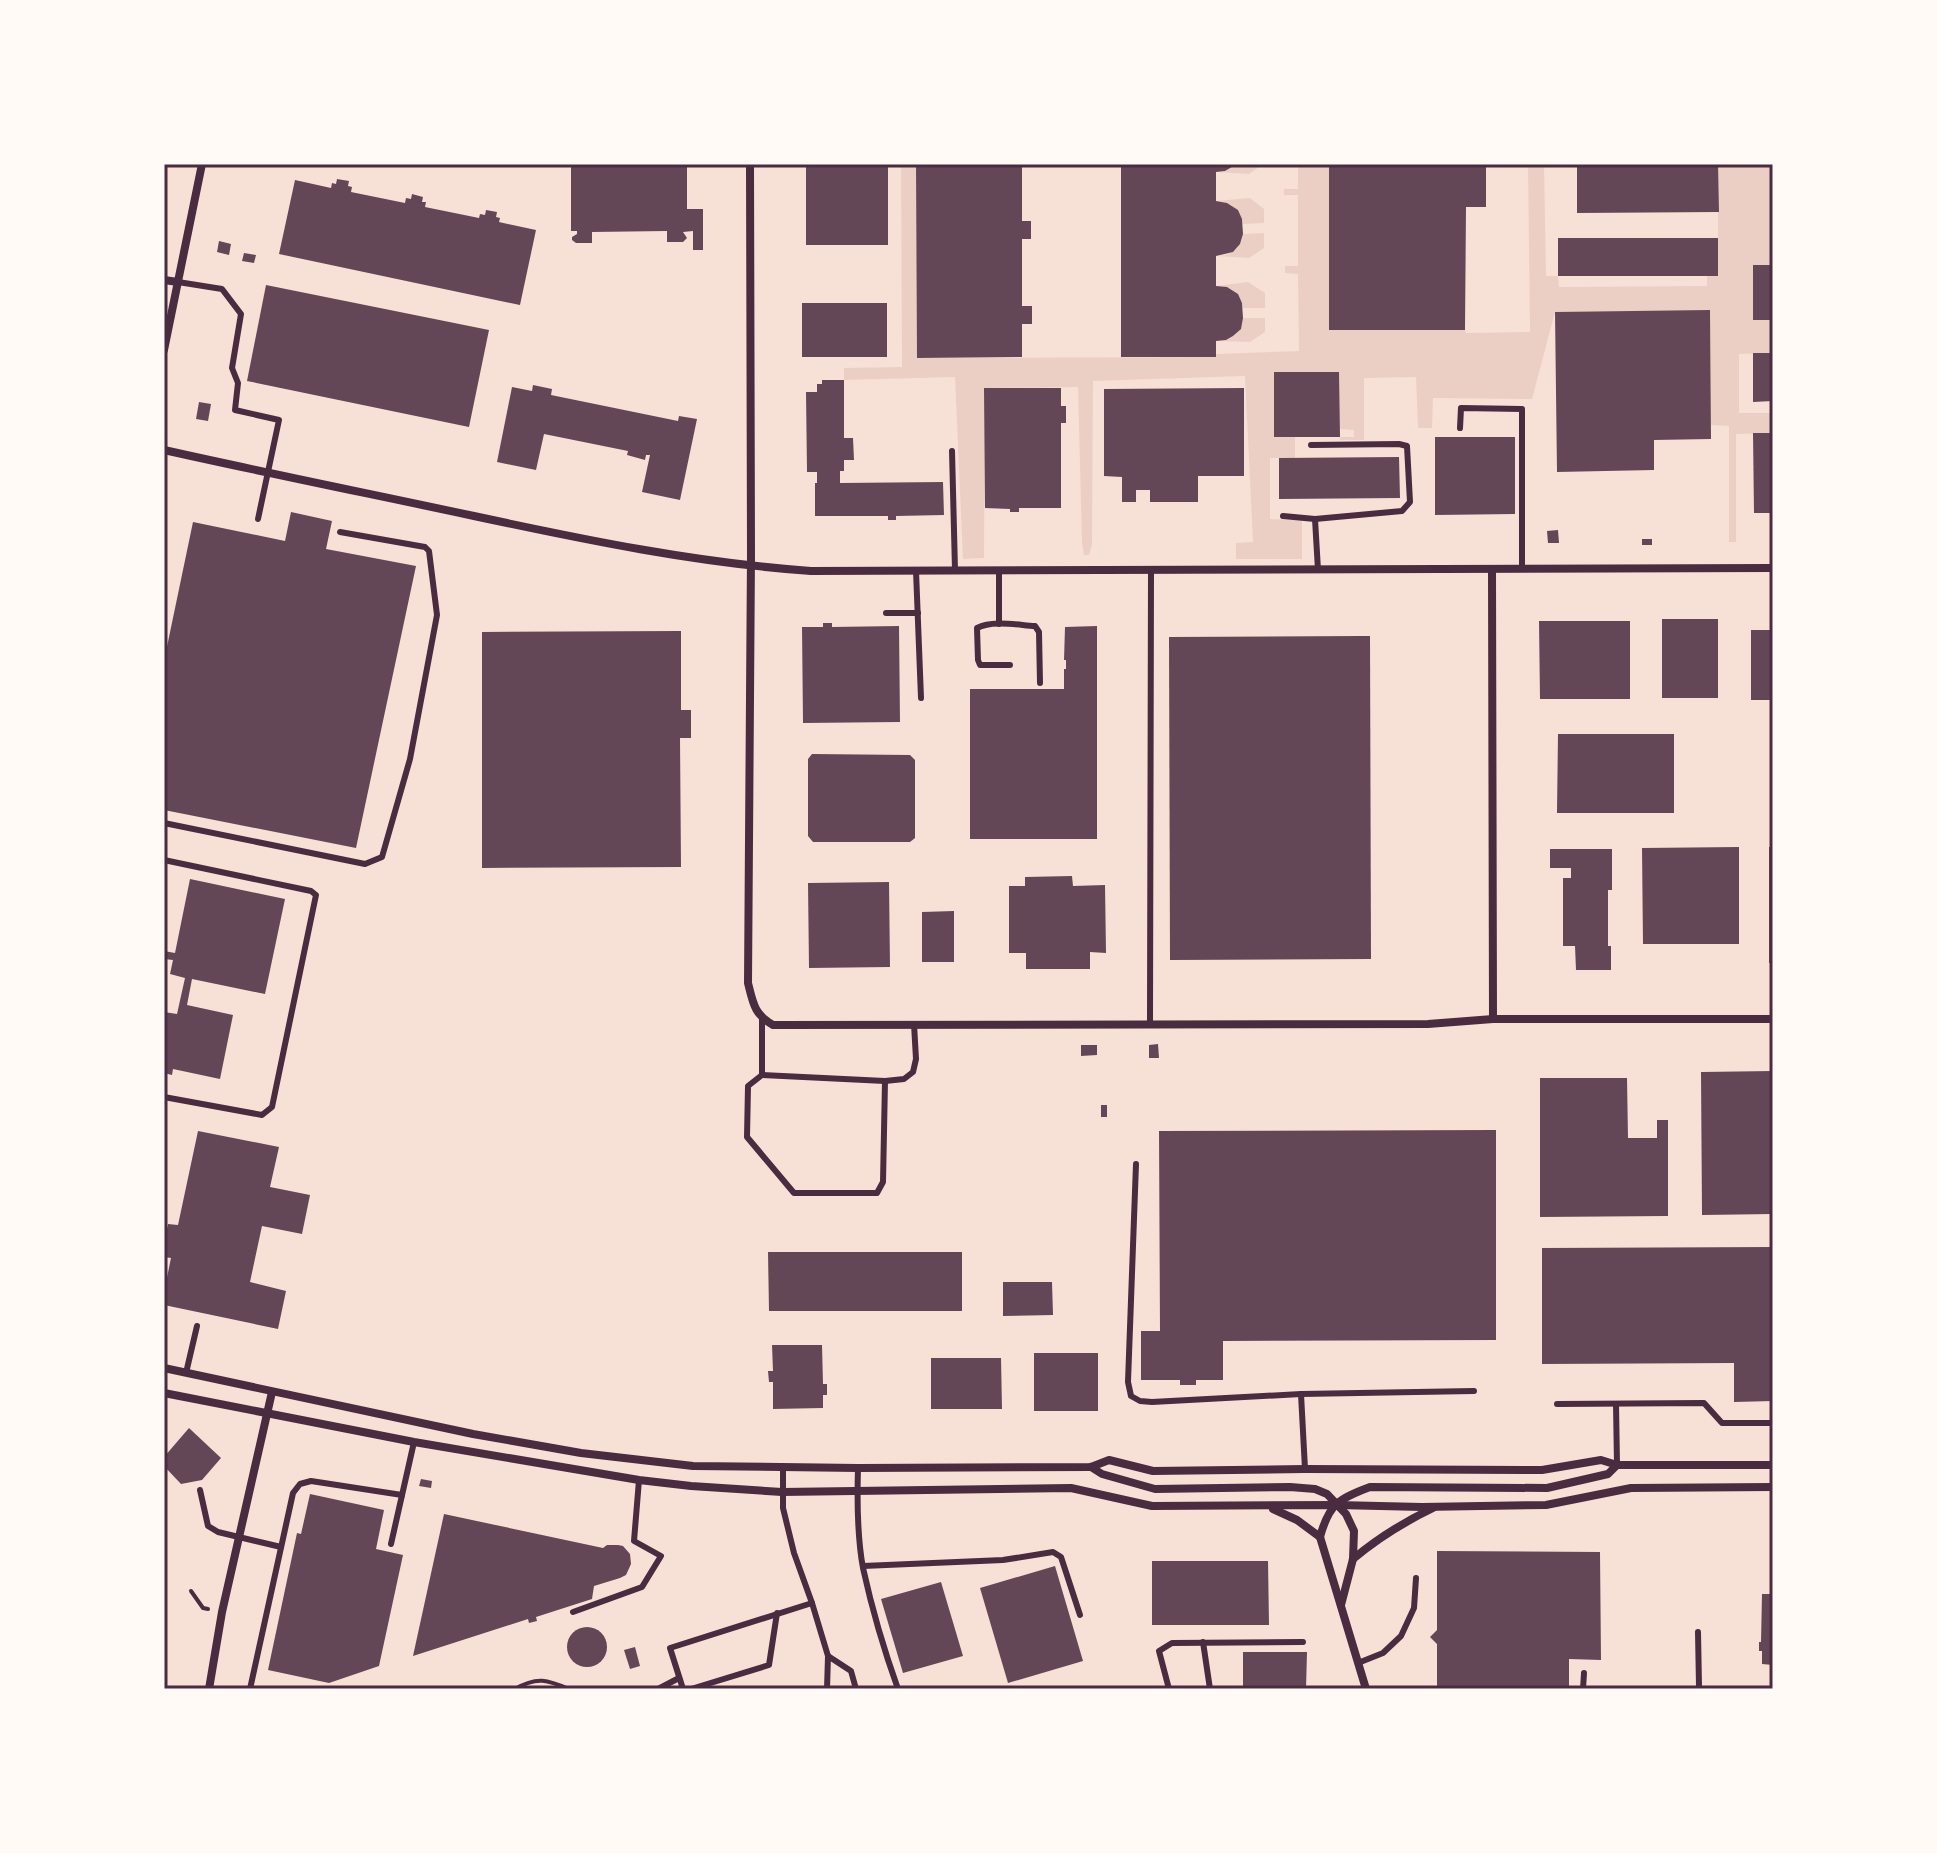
<svg xmlns="http://www.w3.org/2000/svg" width="1937" height="1853" font-family="Raleway,sans-serif">
<style>
.green{fill:#ebcfc5}
.building{fill:#644757}
.lines{fill:none;stroke-linecap:round;stroke-linejoin:round}
.path{stroke:#4a2c40;stroke-width:4}
.service{stroke:#4a2c40;stroke-width:6}
.minor{stroke:#4a2c40;stroke-width:8}
.neatline{fill:none;stroke:#4a2c40;stroke-width:3}
</style>
<rect width="100%" height="100%" fill="#f7e1d7"/>
<g class="green">
<polygon points="901,164 916,164 918,358 1216,357 1216,354 1299,351 1298,274 1285,273 1285,266 1298,266 1298,195 1284,195 1284,189 1298,189 1298,164 1329,164 1329,330 1465,330 1466,333 1530,332 1528,164 1544,164 1546,276 1558,276 1559,287 1707,286 1707,276 1718,275 1718,164 1773,164 1773,353 1739,354 1739,413 1773,413 1773,433 1736,434 1736,542 1729,542 1729,426 1711,425 1710,311 1555,312 1532,399 1433,398 1432,428 1418,428 1416,377 1364,378 1364,440 1340,440 1340,437 1354,437 1354,430 1339,429 1339,372 1274,372 1295,437 1295,458 1270,458 1270,519 1302,520 1302,559 1236,559 1236,543 1253,542 1245,376 1093,381 1092,544 1089,555 1084,555 1082,543 1078,387 985,388 984,558 963,559 955,377 844,380 844,368 902,367"/>
<polygon points="1237,164 1263,164 1249,174 1216,172 1225,171"/>
<path d="M1250,198L1264,209V223L1243,224C1240,209 1231,202 1216,201Z"/>
<path d="M1264,233V248L1249,258L1216,256C1231,256 1241,249 1243,234Z"/>
<path d="M1248,282L1265,293V308H1243C1240,293 1231,286 1216,286Z"/>
<path d="M1243,318H1265V332L1250,342L1216,341C1231,341 1241,333 1243,318Z"/>
</g>
<g class="building">
<polygon points="571,164 687,164 687,209 703,209 703,250 693,250 693,231 683,232 687,238 683,242 667,242 667,231 592,232 592,243 576,243 572,240 572,237 577,234 577,231 571,231"/>
<rect x="806" y="164" width="82" height="81"/>
<polygon points="916,164 1022,164 1022,221 1031,221 1031,239 1022,239 1022,306 1032,306 1032,324 1022,324 1022,357 917,358"/>
<polygon points="1121,164 1237,164 1225,171 1216,172 1216,201 1227,203 1238,210 1242,219 1243,234 1240,244 1233,252 1216,256 1216,286 1227,287 1238,294 1242,303 1243,318 1241,329 1233,336 1226,340 1216,341 1216,357 1121,357"/>
<polygon points="1329,164 1486,164 1486,207 1466,207 1465,330 1329,330"/>
<polygon points="1577,164 1718,164 1719,212 1577,213"/>
<polygon points="337,179 349,181 348,186 352,187 351,192 405,203 406,198 411,199 412,194 423,197 422,202 426,202 425,207 479,218 480,214 485,215 486,210 497,212 496,217 500,218 499,222 536,230 520,305 279,254 295,180 331,188 332,183 336,184"/>
<rect x="1558" y="238" width="160" height="38"/>
<polygon points="219,241 231,244 229,255 217,252"/>
<polygon points="244,253 256,255 254,263 242,261"/>
<rect x="1753" y="265" width="20" height="55"/>
<polygon points="266,285 489,330 469,427 247,381"/>
<rect x="802" y="303" width="85" height="54"/>
<polygon points="1710,310 1711,439 1654,440 1654,470 1557,472 1555,312"/>
<polygon points="1753,353 1773,353 1773,401 1753,402"/>
<polygon points="1274,372 1339,372 1340,437 1274,437"/>
<polygon points="822,380 844,380 844,438 853,438 854,460 844,460 844,471 840,471 840,483 943,482 944,515 896,516 896,520 888,520 888,516 815,516 815,483 817,483 817,472 807,472 806,392 817,392 817,384 822,384"/>
<polygon points="533,385 552,389 551,395 678,421 679,416 697,419 680,500 642,492 650,455 646,455 645,460 627,455 628,451 544,434 536,470 497,462 512,387 532,391"/>
<polygon points="984,388 1061,388 1061,406 1066,406 1066,423 1061,423 1061,508 1019,508 1019,512 1010,512 1010,509 985,508"/>
<polygon points="1244,388 1244,476 1198,476 1198,502 1150,502 1150,490 1136,490 1136,502 1122,502 1122,477 1104,476 1104,389"/>
<polygon points="199,402 211,404 208,421 196,419"/>
<polygon points="1753,433 1773,433 1773,513 1754,513"/>
<polygon points="1435,437 1515,437 1515,514 1435,515"/>
<polygon points="1399,457 1400,498 1279,499 1279,458"/>
<polygon points="291,512 332,521 326,549 416,566 356,848 164,810 164,661 193,522 285,541"/>
<polygon points="1558,530 1559,543 1548,543 1547,531"/>
<rect x="1642" y="539" width="10" height="6"/>
<rect x="1662" y="619" width="56" height="79"/>
<polygon points="1539,621 1630,621 1630,699 1540,699"/>
<polygon points="823,623 832,623 832,627 899,626 900,722 803,723 802,627 823,627"/>
<polygon points="1097,626 1097,839 970,839 970,689 1064,689 1064,669 1066,669 1066,660 1064,660 1065,627"/>
<rect x="1751" y="630" width="22" height="70"/>
<polygon points="681,631 681,710 691,710 691,738 680,738 681,867 482,868 482,632"/>
<polygon points="1361,636 1370,636 1371,959 1170,960 1169,637"/>
<polygon points="1558,734 1674,734 1674,813 1557,813"/>
<polygon points="812,754 910,755 915,760 915,838 910,842 813,842 808,836 808,759"/>
<polygon points="1739,847 1739,944 1643,944 1642,848"/>
<rect x="1769" y="847" width="4" height="116"/>
<polygon points="1550,849 1612,849 1612,890 1608,890 1608,946 1611,946 1611,970 1576,970 1575,946 1563,946 1563,878 1571,878 1571,868 1550,868"/>
<polygon points="1072,876 1073,886 1105,885 1106,953 1090,952 1090,969 1026,969 1026,953 1009,953 1009,886 1025,886 1025,877"/>
<polygon points="190,879 285,899 265,994 192,979 187,1005 233,1015 220,1079 173,1069 172,1075 164,1073 164,1012 177,1014 185,978 170,974 173,960 164,959 164,951 175,953"/>
<polygon points="889,882 890,967 809,968 808,883"/>
<polygon points="954,911 954,962 922,962 922,912"/>
<polygon points="1158,1044 1159,1058 1149,1058 1149,1045"/>
<polygon points="1081,1045 1097,1045 1097,1055 1081,1056"/>
<polygon points="1773,1071 1773,1214 1702,1215 1701,1072"/>
<polygon points="1540,1078 1627,1078 1628,1138 1657,1138 1657,1120 1668,1120 1668,1216 1540,1217"/>
<rect x="1101" y="1105" width="6" height="12"/>
<polygon points="1496,1130 1496,1340 1223,1341 1223,1380 1196,1380 1196,1385 1180,1385 1180,1380 1141,1380 1141,1331 1160,1331 1159,1131"/>
<polygon points="198,1131 279,1147 270,1187 310,1195 302,1234 262,1226 250,1282 286,1291 278,1329 164,1305 164,1292 171,1258 164,1257 164,1243 168,1224 178,1225"/>
<polygon points="1773,1247 1773,1401 1734,1402 1734,1363 1542,1364 1542,1248"/>
<polygon points="768,1252 962,1252 962,1311 769,1311"/>
<polygon points="1003,1282 1052,1282 1053,1315 1003,1316"/>
<polygon points="772,1345 822,1345 823,1384 827,1384 827,1395 823,1395 823,1408 773,1409 773,1382 769,1382 768,1371 773,1371"/>
<rect x="1034" y="1353" width="64" height="58"/>
<polygon points="931,1358 1001,1358 1002,1409 931,1409"/>
<polygon points="189,1428 221,1458 202,1480 181,1484 164,1466 164,1457"/>
<polygon points="421,1479 432,1481 431,1488 419,1486"/>
<polygon points="310,1494 384,1510 376,1549 403,1555 379,1666 329,1683 268,1670 297,1533 301,1534"/>
<polygon points="444,1514 603,1548 607,1545 618,1545 623,1546 630,1554 631,1564 626,1575 620,1578 594,1586 592,1599 536,1617 537,1621 529,1623 528,1619 413,1656"/>
<polygon points="1437,1551 1600,1552 1601,1660 1569,1659 1569,1689 1437,1689 1437,1644 1430,1637 1437,1630"/>
<polygon points="1152,1561 1268,1561 1269,1625 1152,1625"/>
<polygon points="1055,1566 1083,1661 1008,1683 980,1588"/>
<polygon points="941,1582 963,1656 903,1673 881,1599"/>
<polygon points="1762,1594 1773,1594 1773,1665 1762,1664 1762,1651 1759,1651 1759,1642 1761,1642"/>
<circle cx="587" cy="1647" r="20"/>
<polygon points="635,1647 640,1666 630,1669 624,1650"/>
<polygon points="1243,1652 1307,1652 1306,1689 1243,1689"/>
</g>
<g class="lines">
<g class="path">
<polyline points="191,1591 203,1608 208,1609"/>
<path d="M515,1689C537,1676 548,1680 569,1689"/>
</g>
<g class="service">
<polyline points="178,282 222,289 241,314 232,368 238,383 235,410 279,420 258,519"/>
<polyline points="1460,428 1461,408 1522,409 1522,569"/>
<polyline points="952,451 955,570"/>
<polyline points="1283,516 1315,519 1402,511 1410,502 1407,446 1399,444 1311,445"/>
<polyline points="1315,519 1318,570"/>
<polyline points="999,570 999,624"/>
<polyline points="916,571 921,698"/>
<polyline points="886,613 918,613"/>
<path d="M1010,665H980L978,660L977,628C993,620 1017,625 1035,626L1039,632L1040,683"/>
<polyline points="164,823 365,864 382,857 410,759 437,615 429,551 425,547 340,532"/>
<polyline points="164,860 311,891 316,895 272,1107 262,1115 164,1097"/>
<polyline points="762,1018 762,1075 748,1086 747,1137 794,1193 877,1193 883,1182 885,1081 904,1079 913,1072 916,1059 914,1024"/>
<polyline points="1150,1023 1151,570"/>
<polyline points="762,1075 885,1081"/>
<polyline points="1136,1164 1128,1382 1131,1396 1140,1401 1152,1402 1301,1394 1474,1391"/>
<polyline points="186,1373 197,1326"/>
<polyline points="1301,1394 1305,1469"/>
<polyline points="1557,1404 1704,1403 1722,1423 1773,1423"/>
<polyline points="1616,1404 1617,1465"/>
<polyline points="783,1467 783,1508 794,1553 812,1603 828,1656 851,1671 856,1689"/>
<path d="M858,1468C857,1501 857,1536 863,1568C872,1609 884,1650 898,1689"/>
<polyline points="200,1490 208,1526 218,1532 281,1547"/>
<polyline points="391,1544 414,1442"/>
<polyline points="863,1566 1003,1560 1053,1552 1061,1557 1080,1615"/>
<polyline points="573,1612 642,1587 661,1556 634,1541 639,1480"/>
<polyline points="1203,1642 1210,1689"/>
<polyline points="1358,1663 1383,1653 1401,1636 1414,1608 1416,1578"/>
<polyline points="250,1689 293,1493 300,1484 311,1481 402,1495"/>
<polyline points="658,1689 679,1678"/>
<polyline points="683,1689 670,1648 812,1603"/>
<polyline points="691,1689 769,1665 777,1613"/>
<polyline points="827,1689 828,1656"/>
<polyline points="1169,1689 1159,1651 1172,1643 1303,1642"/>
<polyline points="1583,1689 1584,1673"/>
<polyline points="1698,1689 1699,1686 1698,1632"/>
</g>
<g class="minor">
<path d="M750,164L751,554L748,983C753,1003 754,1014 773,1025L1428,1024L1493,1019H1773"/>
<polyline points="164,280 178,282"/>
<polyline points="164,350 202,164"/>
<path d="M164,450C267,473 371,494 474,516C586,540 697,563 811,571L1773,568"/>
<polyline points="1492,569 1493,1019"/>
<polyline points="164,1368 473,1434 581,1453 693,1466 858,1468 1091,1467 1109,1460 1153,1471 1305,1469 1542,1470 1601,1460 1617,1465 1773,1465"/>
<polyline points="164,1393 414,1442 639,1480 691,1486 782,1492 1071,1488 1152,1506 1337,1505 1422,1507 1546,1505 1631,1488 1773,1487"/>
<polyline points="1091,1467 1102,1474 1155,1489 1290,1487 1315,1489 1327,1494 1346,1514 1354,1531 1353,1559 1341,1605"/>
<polyline points="1273,1509 1297,1520 1320,1537"/>
<path d="M1353,1559C1378,1538 1404,1522 1433,1508"/>
<polyline points="209,1689 222,1612 272,1392"/>
<path d="M1366,1689L1320,1537C1329,1504 1338,1499 1370,1487L1547,1488L1608,1474L1617,1465"/>
</g>
</g>
<rect width="1937" height="1853" fill="none" stroke="#fffaf5" stroke-width="332"/>
<rect x="166" y="166" width="1605" height="1521" class="neatline"/>
</svg>
